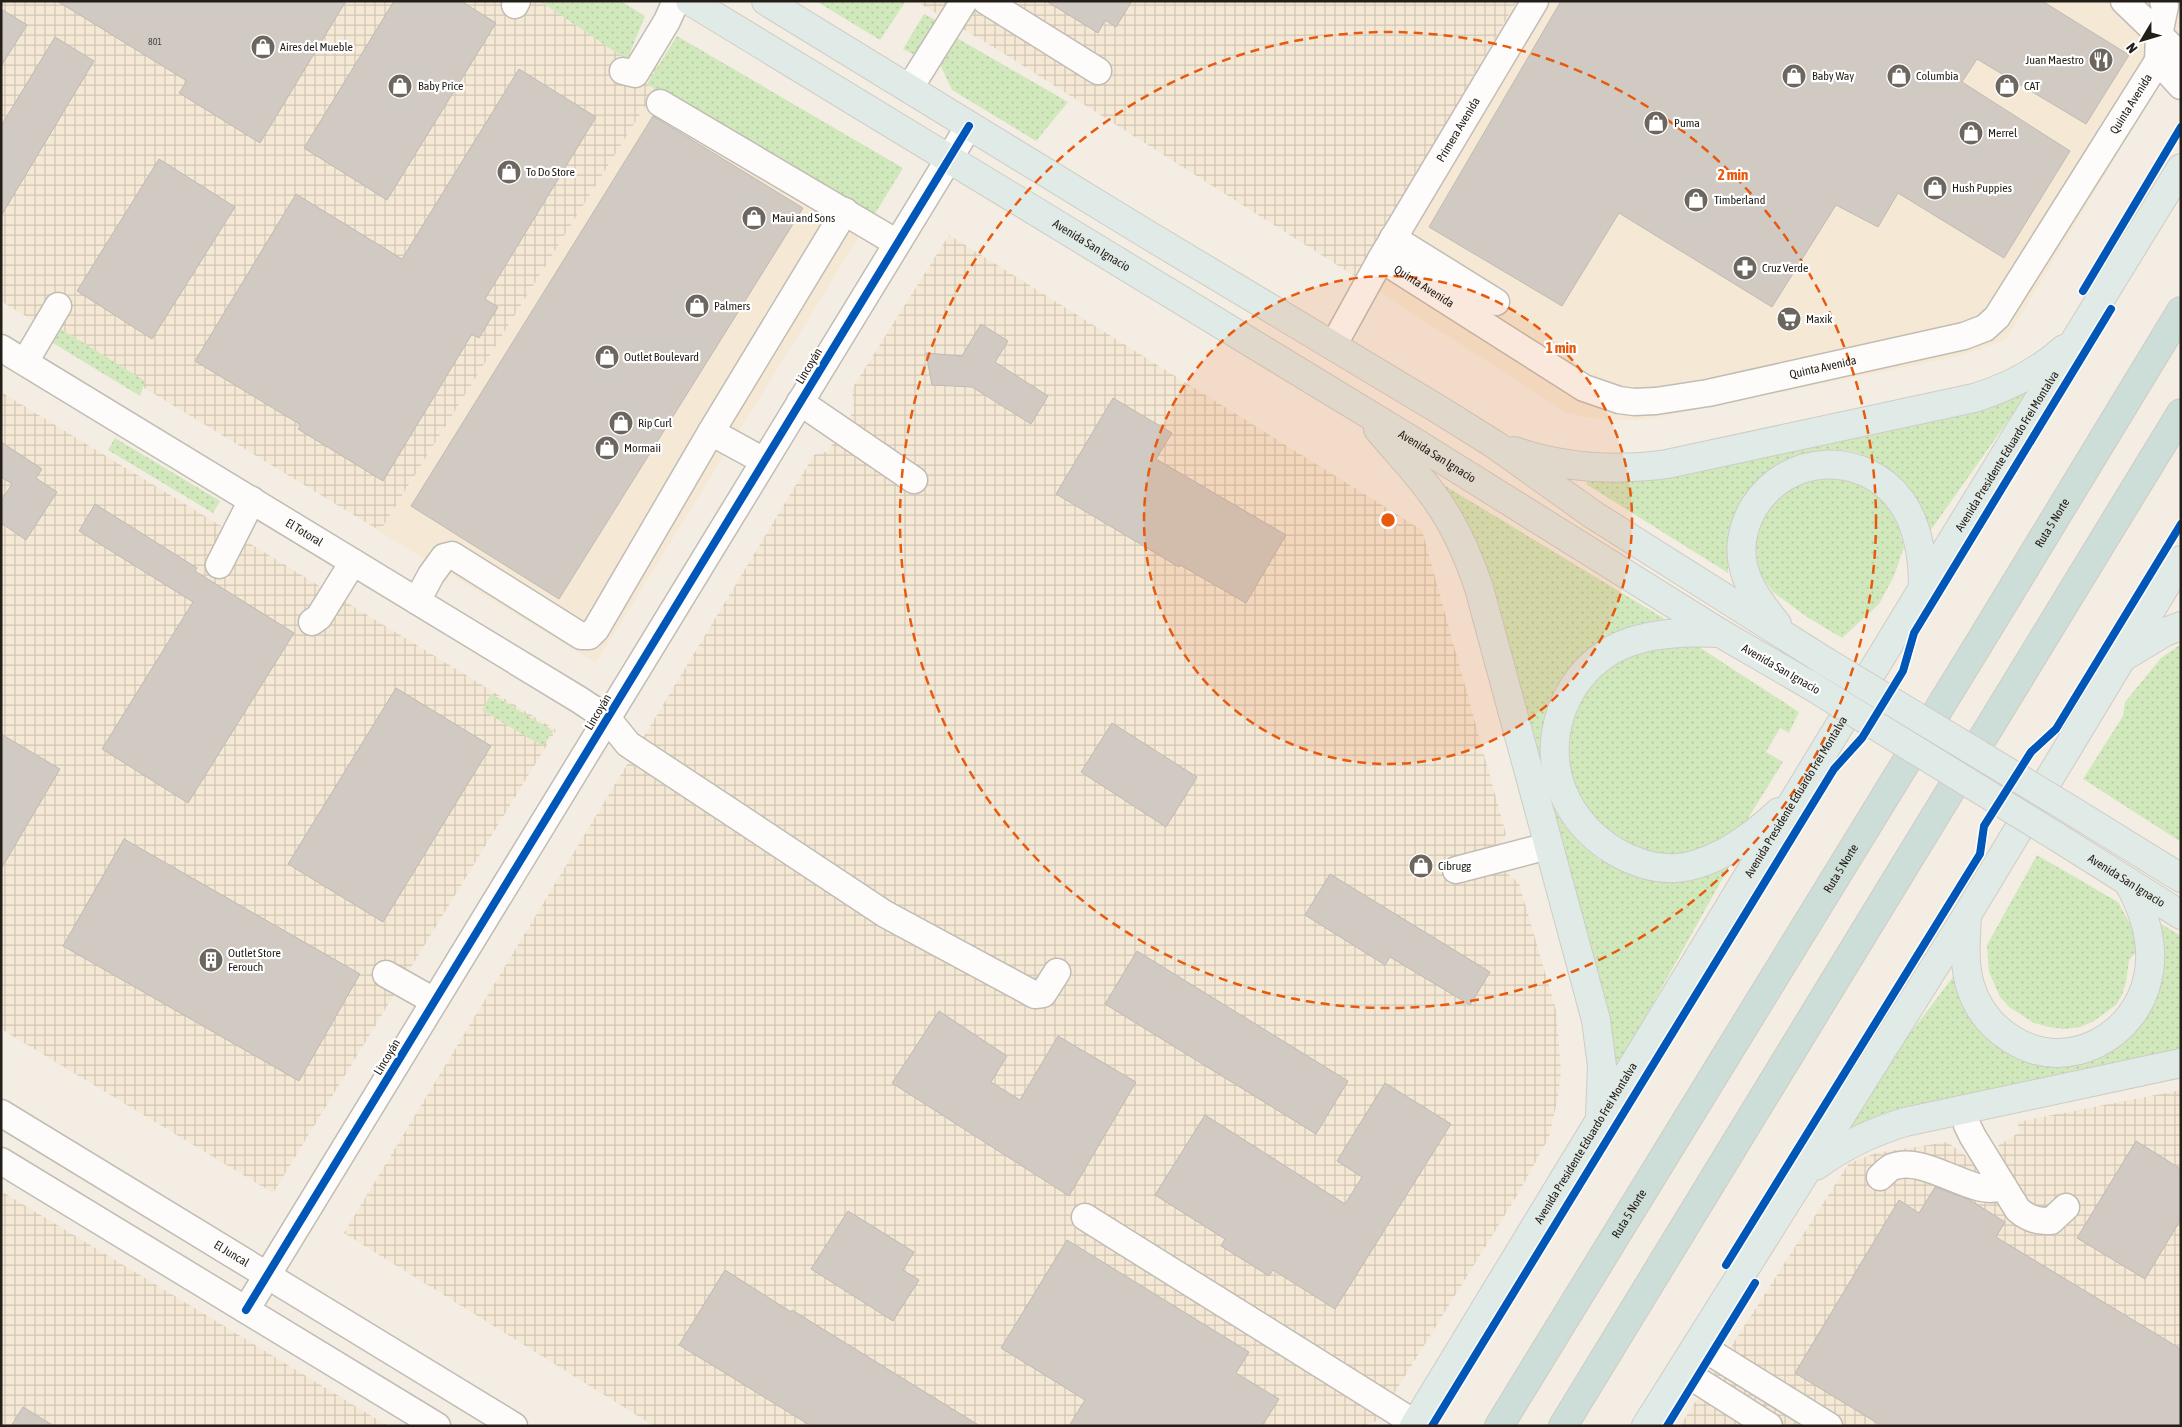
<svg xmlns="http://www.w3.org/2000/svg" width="2182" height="1427" font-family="'Asap Condensed',sans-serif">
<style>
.built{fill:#f5e9d6}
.industrial{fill:url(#industrial-grid)}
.grass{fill:url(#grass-dots)}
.building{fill:#d0cac3;stroke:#c0bab3}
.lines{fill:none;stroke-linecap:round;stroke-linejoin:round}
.minor-casing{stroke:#c1bcb4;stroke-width:29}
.major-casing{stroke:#cfccc6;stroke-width:30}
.highway-casing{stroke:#cfccc6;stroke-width:30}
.minor{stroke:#fdfcfb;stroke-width:26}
.major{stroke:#e0eae6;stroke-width:28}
.highway{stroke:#cdddd7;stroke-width:28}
.major-bridge-casing{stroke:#cfccc6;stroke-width:30;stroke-linecap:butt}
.major-bridge{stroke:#e0eae6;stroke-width:28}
.cycleway-casing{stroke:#fff;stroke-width:11}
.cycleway{stroke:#0057b8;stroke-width:8}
.ring{fill:none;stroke:#e8590c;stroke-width:2.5;stroke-dasharray:9 6}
.labels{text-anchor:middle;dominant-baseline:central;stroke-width:4.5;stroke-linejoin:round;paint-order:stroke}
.number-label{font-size:10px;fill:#4e4943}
.poi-label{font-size:12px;fill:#231e18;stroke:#fff;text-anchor:start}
.street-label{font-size:12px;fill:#231e18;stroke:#fff}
.centre{fill:#e8590c;stroke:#fff;stroke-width:2.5}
.ring-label{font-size:15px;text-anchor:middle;font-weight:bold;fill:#e8590c;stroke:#fff;stroke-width:4.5;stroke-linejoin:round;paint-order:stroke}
</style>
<defs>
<pattern id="industrial-grid" width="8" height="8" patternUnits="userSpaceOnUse" patternTransform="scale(1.25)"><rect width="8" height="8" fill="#f5e9d6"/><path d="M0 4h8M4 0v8" fill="none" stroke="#d2c7b7"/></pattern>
<pattern id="grass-dots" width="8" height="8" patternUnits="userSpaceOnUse" patternTransform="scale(1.25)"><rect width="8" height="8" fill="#d1e8bc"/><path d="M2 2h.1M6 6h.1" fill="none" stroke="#b3c7a1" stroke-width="1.8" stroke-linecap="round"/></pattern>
</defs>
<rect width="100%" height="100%" fill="#f4ede3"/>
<g class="built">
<polygon points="1517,1 2181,1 2181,48 2006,340 1961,356 1643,420 1602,420 1567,413 1356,277"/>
<polygon points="667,71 881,201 596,663 380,532"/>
</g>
<g class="industrial">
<polygon points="1,1 552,1 667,71 380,531 1,301"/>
<polygon points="916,1 1517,1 1356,277 1003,53"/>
<polygon points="949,235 1422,530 1506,834 1501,842 1508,874 1519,883 1556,1010 1561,1071 1558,1097 1549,1137 1518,1194 1377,1421 1363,1426 654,1426 344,1233 814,455 828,451 854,411 852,389"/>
<polygon points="1,392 556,730 273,1193 1,1029"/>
<polygon points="2181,1090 2181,1426 1680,1426 1849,1163 1876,1153 1947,1142 1973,1161 2020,1132 2017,1122"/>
<polygon points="1,1191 201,1312 388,1426 1,1426"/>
</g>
<g class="grass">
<polygon points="540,1 621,1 645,16 627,60"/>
<polygon points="816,1 906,1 880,40"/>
<polygon points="924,14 939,22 917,56 903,49"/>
<polygon points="677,36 903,168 871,220 647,84"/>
<polygon points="957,38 1068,102 1036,141 952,90 940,64"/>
<polygon points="61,329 145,381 140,396 53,343"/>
<path d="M2029,391L1928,534C1923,508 1912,491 1892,474C1880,464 1865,453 1849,451C1843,450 1836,451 1830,452C1789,454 1761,471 1740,506C1731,522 1728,554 1728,573L1586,484L1588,480L1975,409Z"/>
<polygon points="115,438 220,501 213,513 108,450"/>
<polygon points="1846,476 1870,488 1889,508 1898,524 1904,547 1894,576 1879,604 1842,638 1807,617 1773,592 1759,573 1755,538 1763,512 1783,492 1805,481"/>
<polygon points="1437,481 1665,619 1635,625 1590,648 1564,676 1548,712 1547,784 1563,824 1598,859 1635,876 1683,879 1729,867 1612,1077"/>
<polygon points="1662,642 1699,647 1799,712 1789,733 1780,728 1766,752 1783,762 1745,823 1714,849 1674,861 1615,844 1573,795 1564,762 1567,723 1584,686 1605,665"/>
<polygon points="2181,644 2181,842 2083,779 2123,716 2125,702 2161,658"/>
<polygon points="491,694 553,731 542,746 482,710"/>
<polygon points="2037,855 2118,902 2132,927 2137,951 2129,960 2126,982 2122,995 2116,1005 2094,1021 2080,1027 2064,1029 2049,1027 2034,1023 2009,1007 2000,997 1989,972 1987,945"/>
<polygon points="2158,922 2181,936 2181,1050 1856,1130 1848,1126 1893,1056 1956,973 1988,1038 2015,1056 2040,1063 2086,1062 2116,1047 2140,1026 2153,1002 2163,970 2164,945"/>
</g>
<g class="building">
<polygon points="57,1 346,1 260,143 179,93 187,81"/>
<polygon points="394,1 461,1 496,23 387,200 304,148"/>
<polygon points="1046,1 1132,1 1116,27 1105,20 1098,33"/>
<polygon points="1561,1 2042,1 2129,55 2086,124 1977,59 1962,82 2070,151 2004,258 1898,193 1878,227 1836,205 1772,307 1619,213 1562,306 1429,227"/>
<polygon points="1,9 27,25 1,66"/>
<polygon points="55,37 94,61 1,216 1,126"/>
<polygon points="519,69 596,117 485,299 498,307 479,338 472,334 383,481 298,429 301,425 195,361 296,194 402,259"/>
<polygon points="653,116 803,208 559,599 411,506"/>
<polygon points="159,159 235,207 152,339 77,291"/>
<polygon points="981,324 1008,341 995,362 1048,396 1031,424 972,387 932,385 926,353 962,356"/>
<polygon points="1113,398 1172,433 1156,459 1286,535 1246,603 1180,565 1179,567 1056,494"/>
<polygon points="1,442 42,469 36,478 57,492 26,540 1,523 1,501 12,484 1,477"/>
<polygon points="95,504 197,568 195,571 294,633 188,803 102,749 193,602 79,531"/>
<polygon points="396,688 491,746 383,922 288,864"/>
<polygon points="1112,723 1197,777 1166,827 1081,772"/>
<polygon points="1,734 60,769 1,869"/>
<polygon points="124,839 360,974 299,1081 63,946"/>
<polygon points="1330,874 1490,972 1470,1005 1390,957 1385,965 1305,915"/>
<polygon points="1137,951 1348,1081 1316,1134 1105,1004"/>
<polygon points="939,1011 1007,1056 991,1082 1020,1100 1058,1036 1136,1082 1069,1196 892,1083"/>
<polygon points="1385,1083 1451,1124 1335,1309 1273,1270 1269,1276 1221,1246 1225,1239 1155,1195 1205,1115 1345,1204 1362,1177 1337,1161"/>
<polygon points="2136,1141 2181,1169 2181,1219 2145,1279 2077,1238"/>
<polygon points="1935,1187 1970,1200 2005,1222 1996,1237 2181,1349 2181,1426 1882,1426 1795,1373 1899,1200 1919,1213"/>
<polygon points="848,1211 914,1252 903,1270 919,1280 893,1321 811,1269"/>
<polygon points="1067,1240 1249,1352 1236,1373 1279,1399 1262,1426 1069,1426 1085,1400 1001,1348"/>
<polygon points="725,1270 791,1312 792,1310 980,1426 811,1426 720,1370 679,1345"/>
<polygon points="23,1407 54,1426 11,1426"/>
</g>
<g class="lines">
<defs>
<g id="minor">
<polyline points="986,1 1098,71"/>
<polyline points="2124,1 2181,56"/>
<polyline points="2163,1 2165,6 2159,35 2158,61 2181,86"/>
<polyline points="515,5 517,1"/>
<polyline points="623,71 635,74 667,21 676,1"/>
<polyline points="909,89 964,1"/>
<polyline points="660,103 897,243"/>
<polyline points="1393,238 1496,302"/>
<path id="s1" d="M1381,259L1584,388L1619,400L1634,402L1656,401L1708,393L1964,336L1985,328L1997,317L2158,61"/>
<path id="s2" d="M1333,346L1381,259L1535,1"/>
<path id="s3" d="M1,348L578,699L607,718L628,744L885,914L1035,995L1043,994L1057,972"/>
<polyline points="25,362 58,306"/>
<polyline points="800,402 914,480"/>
<polyline points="711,432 764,461"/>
<polyline points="219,565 252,500"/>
<polyline points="417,601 431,575 444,557 452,555 581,636 589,636 596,629 711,432 845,211"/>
<polyline points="312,622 319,617 353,562"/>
<polyline points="1456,870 1548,846"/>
<polyline points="386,974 434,1001"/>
<path d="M1964,1110L1967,1125L1973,1137L2018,1210C2029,1219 2037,1221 2051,1221L2066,1207"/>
<path id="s4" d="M1,1113L514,1426"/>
<polyline points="1,1161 437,1426"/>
<path d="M1880,1177C1883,1174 1888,1169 1892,1167C1926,1153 1976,1201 2003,1186"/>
<polyline points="1085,1217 1416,1424"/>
<polyline points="246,1310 969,126"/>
<polyline points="1697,1344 1829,1426"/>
<polyline points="1681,1370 1769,1426"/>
</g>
<g id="major">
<path id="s5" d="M690,1L1416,443L1720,633L1808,684"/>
<polyline points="766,1 1140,230 1438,409 1494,444 1592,514 1823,660"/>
<path d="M1378,429C1396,451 1416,471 1433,495C1454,523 1468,555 1479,588L1596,1020L1602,1066L1600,1116"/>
<path d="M1514,451C1563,468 1617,471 1667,464L1974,398C2007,388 2038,372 2064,349"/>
<path d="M1777,624C1764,608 1749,589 1744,569C1738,548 1743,525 1754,507C1787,453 1864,450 1901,501C1919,526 1923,558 1923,588"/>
<path d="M1720,633C1690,632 1659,632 1630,642C1607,650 1588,665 1574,686C1536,745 1556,817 1616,852C1637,864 1661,871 1685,867C1721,860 1753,836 1779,812"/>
<polyline points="2127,655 2165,632 2181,626"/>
<polyline points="2071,810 2181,878"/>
<path id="s6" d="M2057,837L2181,915"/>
<path d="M1967,916C1966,940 1963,964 1971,988C1978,1010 1993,1028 2013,1040C2067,1074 2136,1037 2148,977C2155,945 2144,909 2128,882"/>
<path d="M1816,1166C1843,1146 1872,1132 1905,1122L2181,1063"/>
<path id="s7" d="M1414,1426L1923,588L2181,168"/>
<polyline points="1646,1426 1967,915 2181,560"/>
</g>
<g id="highway">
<path id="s8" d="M1499,1426L1986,632L2181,311"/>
<polyline points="1563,1426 2181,413"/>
</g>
</defs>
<use href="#minor" class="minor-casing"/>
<use href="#major" class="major-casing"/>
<use href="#highway" class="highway-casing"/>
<use href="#minor" class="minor"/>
<use href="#major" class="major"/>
<use href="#highway" class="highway"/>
<defs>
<g id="major-bridge">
<polyline points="1823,660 2071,810"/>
<polyline points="1808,684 2057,837"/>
</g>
</defs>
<use href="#major-bridge" class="major-bridge-casing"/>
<use href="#major-bridge" class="major-bridge"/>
<defs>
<g id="cycleway">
<polyline points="2083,291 2181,127"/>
<polyline points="1726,1265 1980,854 1984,826 2031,752 2056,729 2181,524"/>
<polyline points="246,1310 969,126"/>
<polyline points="1432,1426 1834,769 1862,738 1903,671 1914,633 2111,309"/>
<polyline points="1667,1426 1755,1283"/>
</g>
</defs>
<use href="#cycleway" class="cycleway-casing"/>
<use href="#cycleway" class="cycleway"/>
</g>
<circle cx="1388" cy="520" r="244" fill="#e8590c" fill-opacity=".12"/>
<g class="ring">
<circle cx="1388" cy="520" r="244"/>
<circle cx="1388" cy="520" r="488"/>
</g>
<defs>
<symbol id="shop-disc" viewBox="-11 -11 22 22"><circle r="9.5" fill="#6c665f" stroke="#fff"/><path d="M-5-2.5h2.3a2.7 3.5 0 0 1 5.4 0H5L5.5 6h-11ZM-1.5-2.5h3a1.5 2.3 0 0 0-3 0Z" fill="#fff"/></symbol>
<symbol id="restaurant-disc" viewBox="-11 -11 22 22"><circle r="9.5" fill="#6c665f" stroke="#fff"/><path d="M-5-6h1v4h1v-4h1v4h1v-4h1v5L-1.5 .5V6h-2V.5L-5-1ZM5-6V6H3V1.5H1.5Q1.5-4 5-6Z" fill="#fff"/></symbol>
<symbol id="pharmacy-disc" viewBox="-11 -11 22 22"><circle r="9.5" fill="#6c665f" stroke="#fff"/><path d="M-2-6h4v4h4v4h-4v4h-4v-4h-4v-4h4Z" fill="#fff"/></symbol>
<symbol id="supermarket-disc" viewBox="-11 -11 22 22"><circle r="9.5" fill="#6c665f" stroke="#fff"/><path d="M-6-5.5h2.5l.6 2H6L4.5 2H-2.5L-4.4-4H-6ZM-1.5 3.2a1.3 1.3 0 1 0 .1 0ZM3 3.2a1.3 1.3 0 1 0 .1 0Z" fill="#fff"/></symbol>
<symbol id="building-disc" viewBox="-11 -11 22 22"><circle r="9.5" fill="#6c665f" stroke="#fff"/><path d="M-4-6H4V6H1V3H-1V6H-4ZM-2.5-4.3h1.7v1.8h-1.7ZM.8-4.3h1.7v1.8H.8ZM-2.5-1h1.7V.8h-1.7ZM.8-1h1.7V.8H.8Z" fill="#fff"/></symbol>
</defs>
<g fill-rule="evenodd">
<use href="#shop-disc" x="249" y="33" width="28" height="28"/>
<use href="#restaurant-disc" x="2087" y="46" width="28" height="28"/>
<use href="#shop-disc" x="1780" y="62" width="28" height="28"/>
<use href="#shop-disc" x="1885" y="62" width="28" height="28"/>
<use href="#shop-disc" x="386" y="72" width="28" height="28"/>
<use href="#shop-disc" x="1993" y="72" width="28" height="28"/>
<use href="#shop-disc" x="1642" y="109" width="28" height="28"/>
<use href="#shop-disc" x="1957" y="119" width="28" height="28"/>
<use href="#shop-disc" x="495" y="158" width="28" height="28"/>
<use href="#shop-disc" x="1921" y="174" width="28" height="28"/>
<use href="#shop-disc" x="1682" y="186" width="28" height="28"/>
<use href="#shop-disc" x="740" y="204" width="28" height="28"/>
<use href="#pharmacy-disc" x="1731" y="254" width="28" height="28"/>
<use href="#shop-disc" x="683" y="292" width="28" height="28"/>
<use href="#supermarket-disc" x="1775" y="305" width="28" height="28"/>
<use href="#shop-disc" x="593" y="343" width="28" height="28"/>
<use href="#shop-disc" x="607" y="409" width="28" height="28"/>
<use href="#shop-disc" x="593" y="434" width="28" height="28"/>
<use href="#shop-disc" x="1407" y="852" width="28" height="28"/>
<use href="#building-disc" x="197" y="946" width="28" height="28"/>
</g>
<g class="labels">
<g class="number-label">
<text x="155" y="41">801</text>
</g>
<g class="poi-label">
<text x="280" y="47">Aires del Mueble</text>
<text x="2084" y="60" text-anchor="end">Juan Maestro</text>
<text x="1812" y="76">Baby Way</text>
<text x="1916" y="76">Columbia</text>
<text x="418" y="86">Baby Price</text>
<text x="2024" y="86">CAT</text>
<text x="1674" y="123">Puma</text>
<text x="1988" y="133">Merrel</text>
<text x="526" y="172">To Do Store</text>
<text x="1952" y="188">Hush Puppies</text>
<text x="1714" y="200">Timberland</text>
<text x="772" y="218">Maui and Sons</text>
<text x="1762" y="268">Cruz Verde</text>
<text x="714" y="306">Palmers</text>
<text x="1806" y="319">Maxik</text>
<text x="624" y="357">Outlet Boulevard</text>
<text x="638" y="423">Rip Curl</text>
<text x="624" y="448">Mormaii</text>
<text x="1438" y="866">Cibrugg</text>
<text x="228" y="953">Outlet Store<tspan x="228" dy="14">Ferouch</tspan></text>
</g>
<g class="street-label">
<text stroke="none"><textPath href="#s1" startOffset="920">Quinta Avenida</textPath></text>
<text stroke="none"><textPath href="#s2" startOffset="250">Primera Avenida</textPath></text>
<text stroke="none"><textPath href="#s5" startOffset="470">Avenida San Ignacio</textPath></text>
<text stroke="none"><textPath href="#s1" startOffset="51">Quinta Avenida</textPath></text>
<text transform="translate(809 366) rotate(-59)">Lincoyán</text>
<text stroke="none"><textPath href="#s1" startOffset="485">Quinta Avenida</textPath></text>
<text stroke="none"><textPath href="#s7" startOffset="1141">Avenida Presidente Eduardo Frei Montalva</textPath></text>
<text stroke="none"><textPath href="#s5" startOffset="875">Avenida San Ignacio</textPath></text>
<text stroke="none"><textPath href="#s8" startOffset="1059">Ruta 5 Norte</textPath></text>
<text stroke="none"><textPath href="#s3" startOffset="355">El Totoral</textPath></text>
<text transform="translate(1781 669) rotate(30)">Avenida San Ignacio</text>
<text transform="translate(598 712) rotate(-59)">Lincoyán</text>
<text stroke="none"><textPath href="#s7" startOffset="736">Avenida Presidente Eduardo Frei Montalva</textPath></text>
<text stroke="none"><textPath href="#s8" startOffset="654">Ruta 5 Norte</textPath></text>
<text stroke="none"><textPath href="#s6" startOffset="82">Avenida San Ignacio</textPath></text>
<text transform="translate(387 1057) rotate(-59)">Lincoyán</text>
<text stroke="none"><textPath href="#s7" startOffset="331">Avenida Presidente Eduardo Frei Montalva</textPath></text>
<text stroke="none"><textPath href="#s8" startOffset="249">Ruta 5 Norte</textPath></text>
<text stroke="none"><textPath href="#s4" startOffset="270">El Juncal</textPath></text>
</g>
</g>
<circle cx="1388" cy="520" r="8" class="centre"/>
<g class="ring-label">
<text x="1733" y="180">2 min</text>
<text x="1561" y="353">1 min</text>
</g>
<rect width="2182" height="1427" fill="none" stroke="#231e18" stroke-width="5"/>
<g transform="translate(2142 40) rotate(232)" stroke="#ffffff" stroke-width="4" paint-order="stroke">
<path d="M0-4L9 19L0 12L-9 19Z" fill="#231e18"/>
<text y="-8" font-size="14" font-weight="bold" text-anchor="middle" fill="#231e18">N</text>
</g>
</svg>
